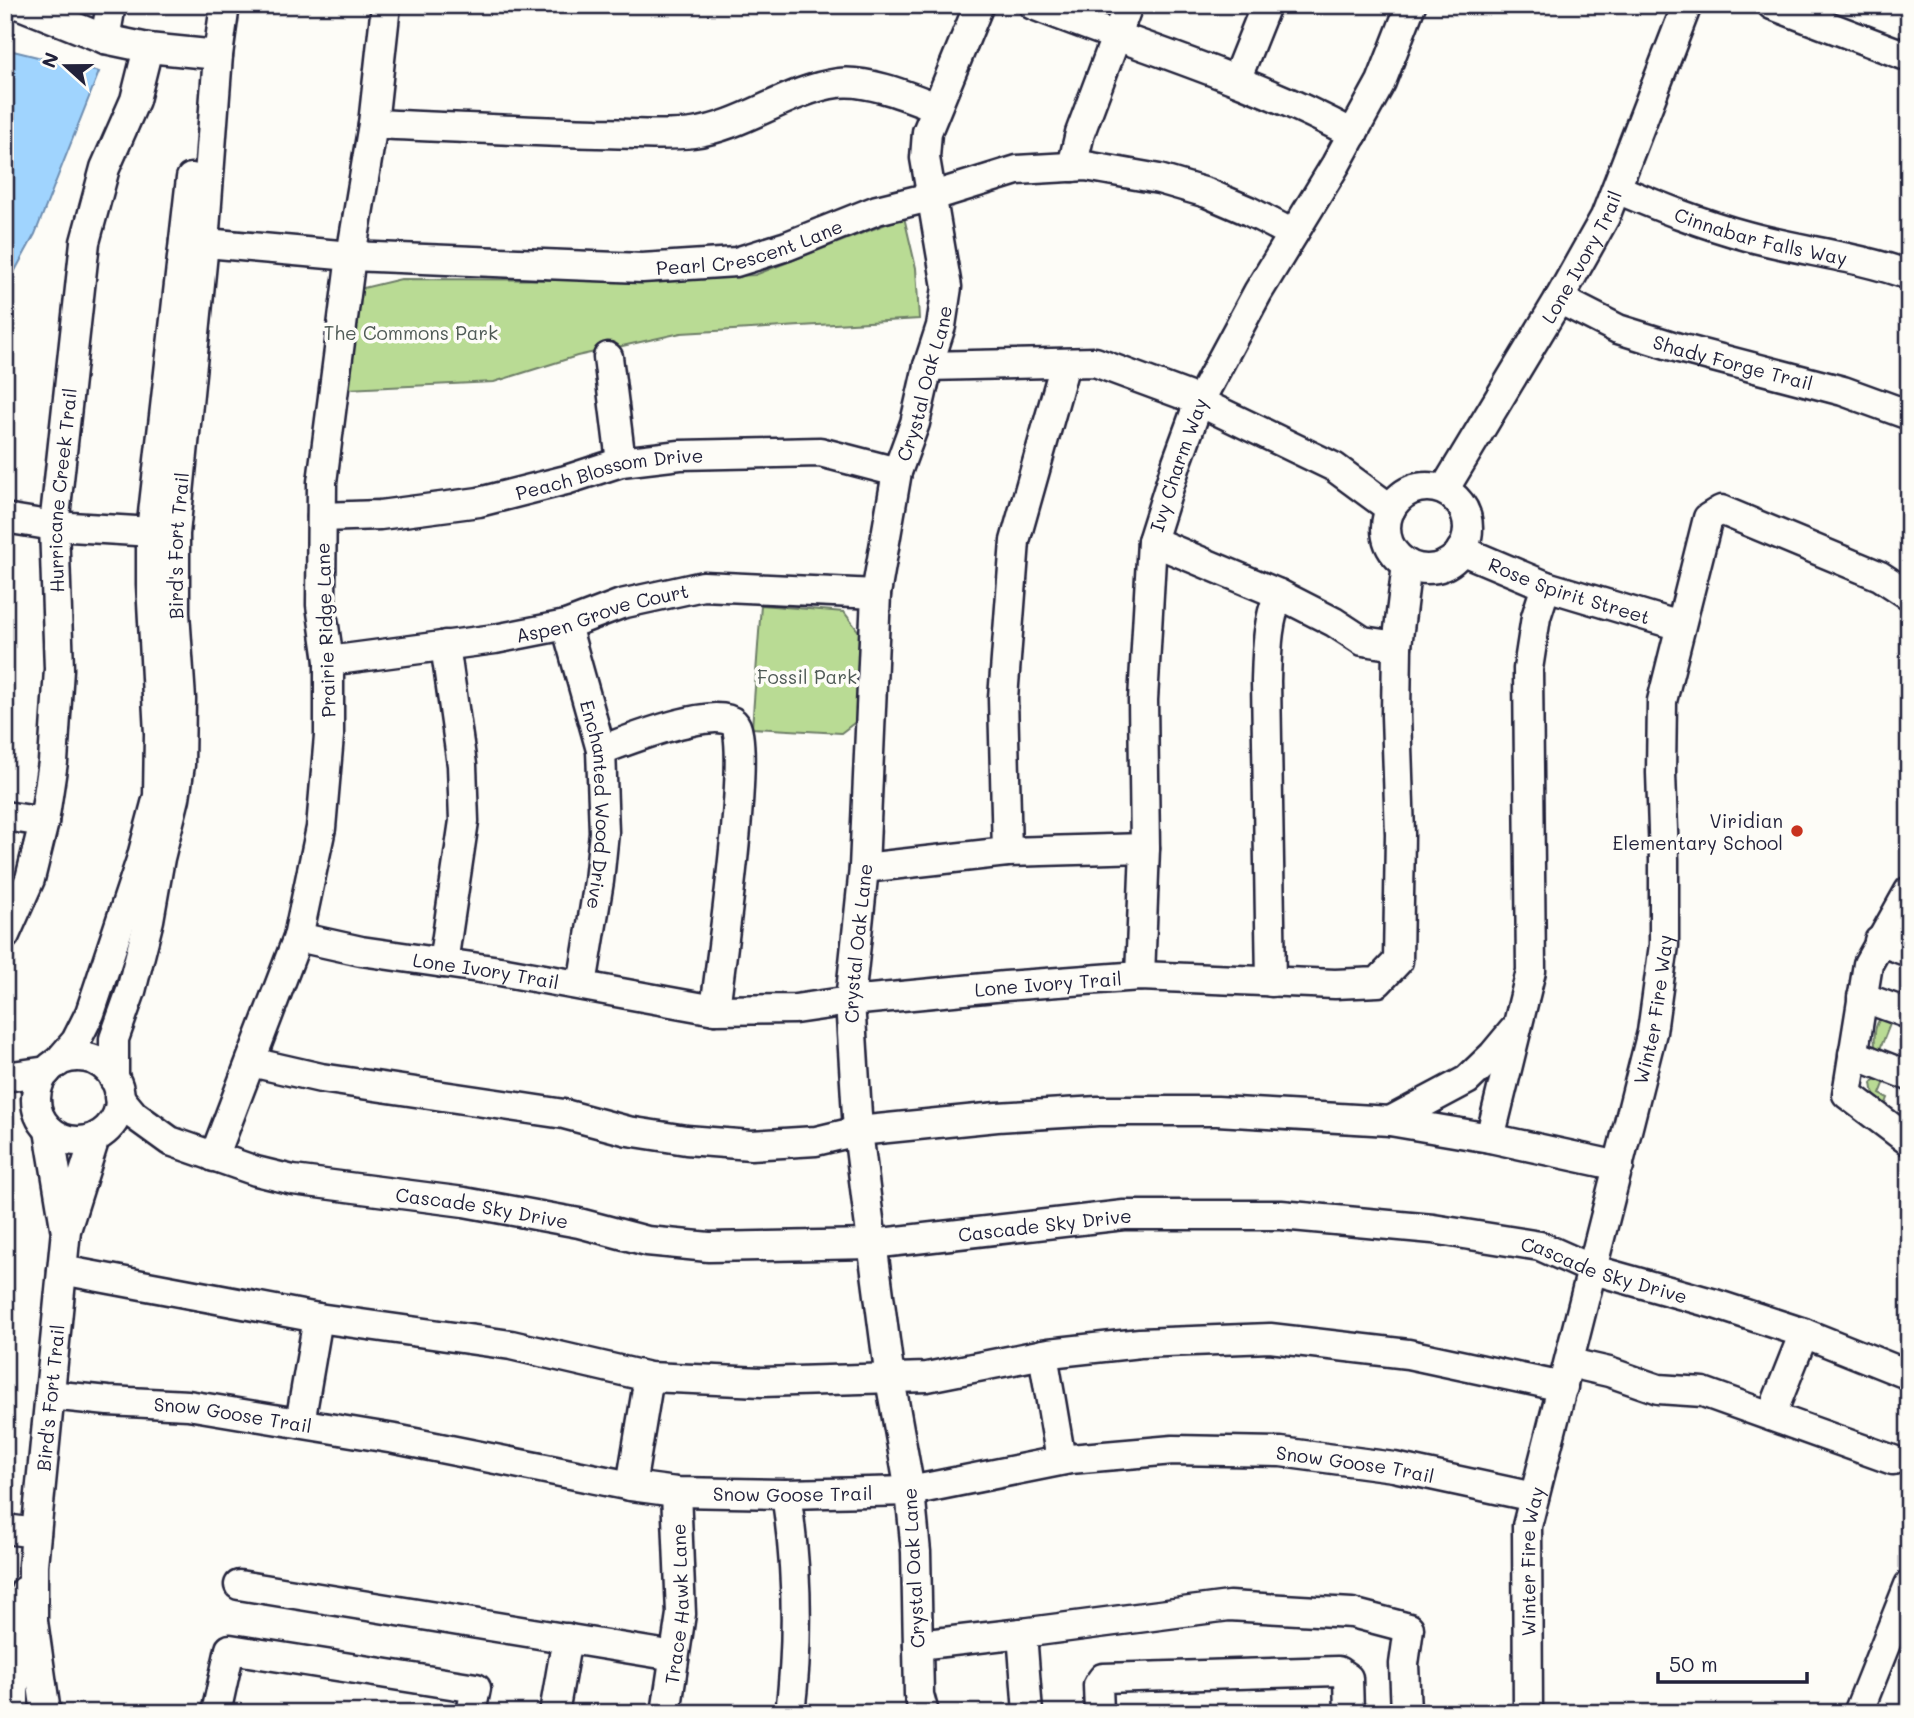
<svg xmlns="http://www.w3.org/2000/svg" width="1914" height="1718" font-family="Mali,sans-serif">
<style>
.green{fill:#b9db94;stroke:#6e7e68;stroke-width:2}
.water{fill:#a0d4fe;stroke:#6e8db0;stroke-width:2}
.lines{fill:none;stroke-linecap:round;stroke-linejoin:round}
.minor-casing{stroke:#22223b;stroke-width:33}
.minor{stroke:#fdfcf7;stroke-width:28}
.poi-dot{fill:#c8321e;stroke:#fdfcf7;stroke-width:2.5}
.labels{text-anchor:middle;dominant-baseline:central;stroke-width:7;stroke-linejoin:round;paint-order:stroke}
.street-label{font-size:19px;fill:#22223b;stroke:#fdfcf7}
.park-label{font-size:19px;fill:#4f5a56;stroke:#fdfcf7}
.poi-label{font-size:19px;fill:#22223b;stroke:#fdfcf7;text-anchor:end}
</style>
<rect width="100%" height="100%" fill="#fdfcf7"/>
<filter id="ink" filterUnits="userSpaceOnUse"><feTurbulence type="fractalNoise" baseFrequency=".0143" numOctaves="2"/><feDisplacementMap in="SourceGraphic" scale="14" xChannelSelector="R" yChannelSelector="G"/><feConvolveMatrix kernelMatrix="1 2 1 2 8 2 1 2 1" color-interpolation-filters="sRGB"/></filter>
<g filter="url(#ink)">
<g class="green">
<polygon points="904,217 916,268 919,319 681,333 577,356 494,382 347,389 359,289 401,279 652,280 755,275"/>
<polygon points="761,605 844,612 859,632 858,720 841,733 752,728"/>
<path d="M1882,1017L1892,1019L1880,1049H1878L1875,1046C1874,1036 1874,1024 1882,1017Z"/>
<polygon points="1877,1077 1886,1079 1880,1094 1888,1098 1885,1106 1878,1104 1874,1096 1872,1083"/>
</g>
<polygon class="water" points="5,49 99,72 35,234 5,289"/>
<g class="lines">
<defs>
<g id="minor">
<polyline points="20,5 105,39 148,48 218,55"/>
<path d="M1033,5C1140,47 1252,79 1353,134"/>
<polyline points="1772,5 1909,57"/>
<polyline points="105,39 111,5"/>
<polyline points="1236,80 1266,5"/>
<path d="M373,124C448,127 522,131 597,133C628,133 662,137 693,133C744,126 787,90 838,83C867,79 910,97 936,107"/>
<polyline points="1072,167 1080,133 1128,5"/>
<path id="s1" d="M1617,189C1660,207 1702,224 1747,236C1801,251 1857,256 1909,275"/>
<path id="s2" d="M184,241L351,256L642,268L736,262L787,246L877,210L930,197L1017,170L1086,166L1159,179L1207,193L1249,211L1293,234"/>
<path id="s3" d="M1559,299L1618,329L1679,348L1843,391L1909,415"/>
<polyline points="608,357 621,462"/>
<polyline points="928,366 1095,362 1187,396 1334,467 1391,509"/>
<circle cx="1427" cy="528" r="41"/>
<path id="s4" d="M1444,490L1559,299L1605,217L1687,5"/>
<path id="s5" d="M322,517L380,515L479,502L566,480L621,462L680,455L820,452L897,472"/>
<polyline points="5,522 11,519 54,526 169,533"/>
<polyline points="1152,541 1279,594 1334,622 1363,641 1397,646"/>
<path id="s6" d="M1461,550L1546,586L1680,626"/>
<path id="s7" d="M566,625L601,750L604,832L599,881L582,985"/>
<path id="s8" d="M329,661L495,639L566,625L621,604L703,586L876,594"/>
<path d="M601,750C624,742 714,705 734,723C753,741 719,972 715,1010"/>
<polyline points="5,816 44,822"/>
<polyline points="1007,852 1003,698 1015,541 1065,364"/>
<polyline points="864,868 1007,852 1145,848"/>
<polyline points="1909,891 1868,964 1847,1094 1909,1141"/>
<path id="s9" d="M5,935L30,879L44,822L53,762L59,669L54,526L85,242L105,168L135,100L148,48"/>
<path id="s10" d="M298,937L361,951L500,971L715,1010L795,1009L850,1001L1005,986L1140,976L1335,984L1378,982L1398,961L1400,834L1396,716L1397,646L1407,564"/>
<polyline points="1879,941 1909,952"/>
<polyline points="443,963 464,821 462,765 445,645"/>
<path id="s11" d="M1140,976L1145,848L1143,700L1152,541L1177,462L1199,402L1258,292L1336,164L1381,82L1411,5"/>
<path d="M1271,982L1266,681C1267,651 1267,622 1279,594"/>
<polyline points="1862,997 1909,1014"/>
<polyline points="1853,1054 1909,1076"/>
<circle cx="78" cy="1099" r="42"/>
<polyline points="251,1062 321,1078 564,1114 628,1131 686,1140 751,1145 816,1141 858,1131 997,1117 1098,1111 1217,1111 1390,1121 1490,1138 1619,1166"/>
<polyline points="57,1063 76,1041 90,1013 141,860 158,796 159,734 151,584 151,531 191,178"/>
<polyline points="5,1077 47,1071"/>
<path id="s12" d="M114,1079V1039L131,991L149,920L160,858L175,798L180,765L181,699L175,613V534L204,243L218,55L225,5"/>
<path id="s13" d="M119,1097L134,1115L170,1141L256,1171L293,1180L464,1202L579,1223L647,1241L709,1247L872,1244L1124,1215H1281L1433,1229L1540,1246L1594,1270L1715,1304L1804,1333L1909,1375"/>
<polyline points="1390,1121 1467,1080 1493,1055 1513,1031"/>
<polyline points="49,1130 65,1227"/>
<polyline points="1490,1138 1531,971 1528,669 1536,617 1546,586"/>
<polyline points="214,1157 298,937 321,828 329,736 329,661 321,605 322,482 351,256 373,124 386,5"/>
<polyline points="62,1270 318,1318 511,1345 649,1377 762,1382 927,1377 1049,1353 1140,1343 1270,1338 1408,1354 1563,1387"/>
<polyline points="1043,1354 1061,1460"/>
<polyline points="1570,1363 1609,1372 1658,1389 1703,1392 1893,1460"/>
<path id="s14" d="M50,1395L108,1401L188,1405L395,1439L631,1486L676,1492L786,1494L910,1491L1070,1459L1173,1450L1281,1452L1394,1467L1534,1497"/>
<polyline points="1771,1416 1804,1333"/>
<polyline points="300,1423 318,1318"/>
<polyline points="631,1486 649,1377"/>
<path d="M786,1494C797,1565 799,1641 790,1713"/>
<polyline points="5,1529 36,1533"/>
<polyline points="239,1585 674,1656"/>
<polyline points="918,1645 1022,1633"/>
<polyline points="14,1713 14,1625 25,1591"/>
<path id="s15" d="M46,1713L33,1621V1565L66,1230L95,1138"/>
<polyline points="216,1713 230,1649 476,1688 471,1713"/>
<polyline points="554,1713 567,1638"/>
<path id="s16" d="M666,1713L681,1614L676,1492"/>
<path id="s17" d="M924,1713L919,1695L916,1552L910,1491L890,1379L867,1204L858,1131L850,1001L864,868L876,594L897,472L915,423L928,366L941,326L947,287L925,158L927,132L979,5"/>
<polyline points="1028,1713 1022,1633 1229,1606 1352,1613 1409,1628 1404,1664 1406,1713"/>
<polyline points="1099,1713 1098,1685 1103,1678 1338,1671 1348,1678 1349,1713"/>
<path id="s18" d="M1528,1713L1527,1526L1652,1032L1664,945V859L1661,773L1662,701L1708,518L1721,510L1880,576L1909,595"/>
<polyline points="1858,1713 1909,1585"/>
</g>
</defs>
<use href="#minor" class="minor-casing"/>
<use href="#minor" class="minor"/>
</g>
</g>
<circle class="poi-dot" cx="1797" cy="831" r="7"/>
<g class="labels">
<g class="street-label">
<text stroke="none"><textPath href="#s1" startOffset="152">Cinnabar Falls Way</textPath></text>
<text stroke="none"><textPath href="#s2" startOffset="569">Pearl Crescent Lane</textPath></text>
<text stroke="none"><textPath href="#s4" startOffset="271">Lone Ivory Trail</textPath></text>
<text stroke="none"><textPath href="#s3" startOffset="186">Shady Forge Trail</textPath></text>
<text stroke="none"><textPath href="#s17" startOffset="1342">Crystal Oak Lane</textPath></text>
<text stroke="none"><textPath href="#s11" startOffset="516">Ivy Charm Way</textPath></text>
<text stroke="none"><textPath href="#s5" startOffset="292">Peach Blossom Drive</textPath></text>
<text stroke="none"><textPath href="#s9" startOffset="453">Hurricane Creek Trail</textPath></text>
<text stroke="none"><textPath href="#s12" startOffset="542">Bird's Fort Trail</textPath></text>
<text stroke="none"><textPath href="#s6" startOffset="116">Rose Spirit Street</textPath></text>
<text stroke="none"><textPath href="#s8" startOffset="278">Aspen Grove Court</textPath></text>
<text transform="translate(325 630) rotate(-92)">Prairie Ridge Lane</text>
<text stroke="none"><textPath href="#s7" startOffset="184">Enchanted Wood Drive</textPath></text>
<text stroke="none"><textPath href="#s17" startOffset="775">Crystal Oak Lane</textPath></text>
<text stroke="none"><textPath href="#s10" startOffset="191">Lone Ivory Trail</textPath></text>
<text stroke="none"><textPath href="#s10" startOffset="758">Lone Ivory Trail</textPath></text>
<text stroke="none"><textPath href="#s18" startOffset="719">Winter Fire Way</textPath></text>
<text stroke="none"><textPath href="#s13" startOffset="388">Cascade Sky Drive</textPath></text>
<text stroke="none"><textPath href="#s13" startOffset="956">Cascade Sky Drive</textPath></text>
<text stroke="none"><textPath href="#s13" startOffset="1522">Cascade Sky Drive</textPath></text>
<text stroke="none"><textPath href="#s15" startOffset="317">Bird's Fort Trail</textPath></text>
<text stroke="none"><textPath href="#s14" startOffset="184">Snow Goose Trail</textPath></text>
<text stroke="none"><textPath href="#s14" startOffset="1318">Snow Goose Trail</textPath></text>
<text stroke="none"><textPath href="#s14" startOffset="751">Snow Goose Trail</textPath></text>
<text stroke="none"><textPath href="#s18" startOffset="152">Winter Fire Way</textPath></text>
<text transform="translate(913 1568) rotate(-93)">Crystal Oak Lane</text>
<text stroke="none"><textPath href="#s16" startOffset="110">Trace Hawk Lane</textPath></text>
</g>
<g class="park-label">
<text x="411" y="332">The Commons Park</text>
<text x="807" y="676">Fossil Park</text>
</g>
<g class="poi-label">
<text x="1783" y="820">Viridian<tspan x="1783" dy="22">Elementary School</tspan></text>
</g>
</g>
<rect width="1914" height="1718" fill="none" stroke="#fdfcf7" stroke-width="28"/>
<rect x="14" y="14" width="1886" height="1690" fill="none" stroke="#22223b" stroke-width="2.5" filter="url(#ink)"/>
<g transform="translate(66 66) rotate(291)" stroke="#fdfcf7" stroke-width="5" paint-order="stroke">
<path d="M0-5L12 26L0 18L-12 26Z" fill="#22223b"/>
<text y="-10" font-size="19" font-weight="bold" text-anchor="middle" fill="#22223b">N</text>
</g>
<path d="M1658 1672v10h149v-10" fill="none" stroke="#22223b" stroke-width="3.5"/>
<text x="1669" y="1672" font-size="21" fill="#22223b" stroke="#fdfcf7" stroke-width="5" paint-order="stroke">50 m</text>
</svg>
